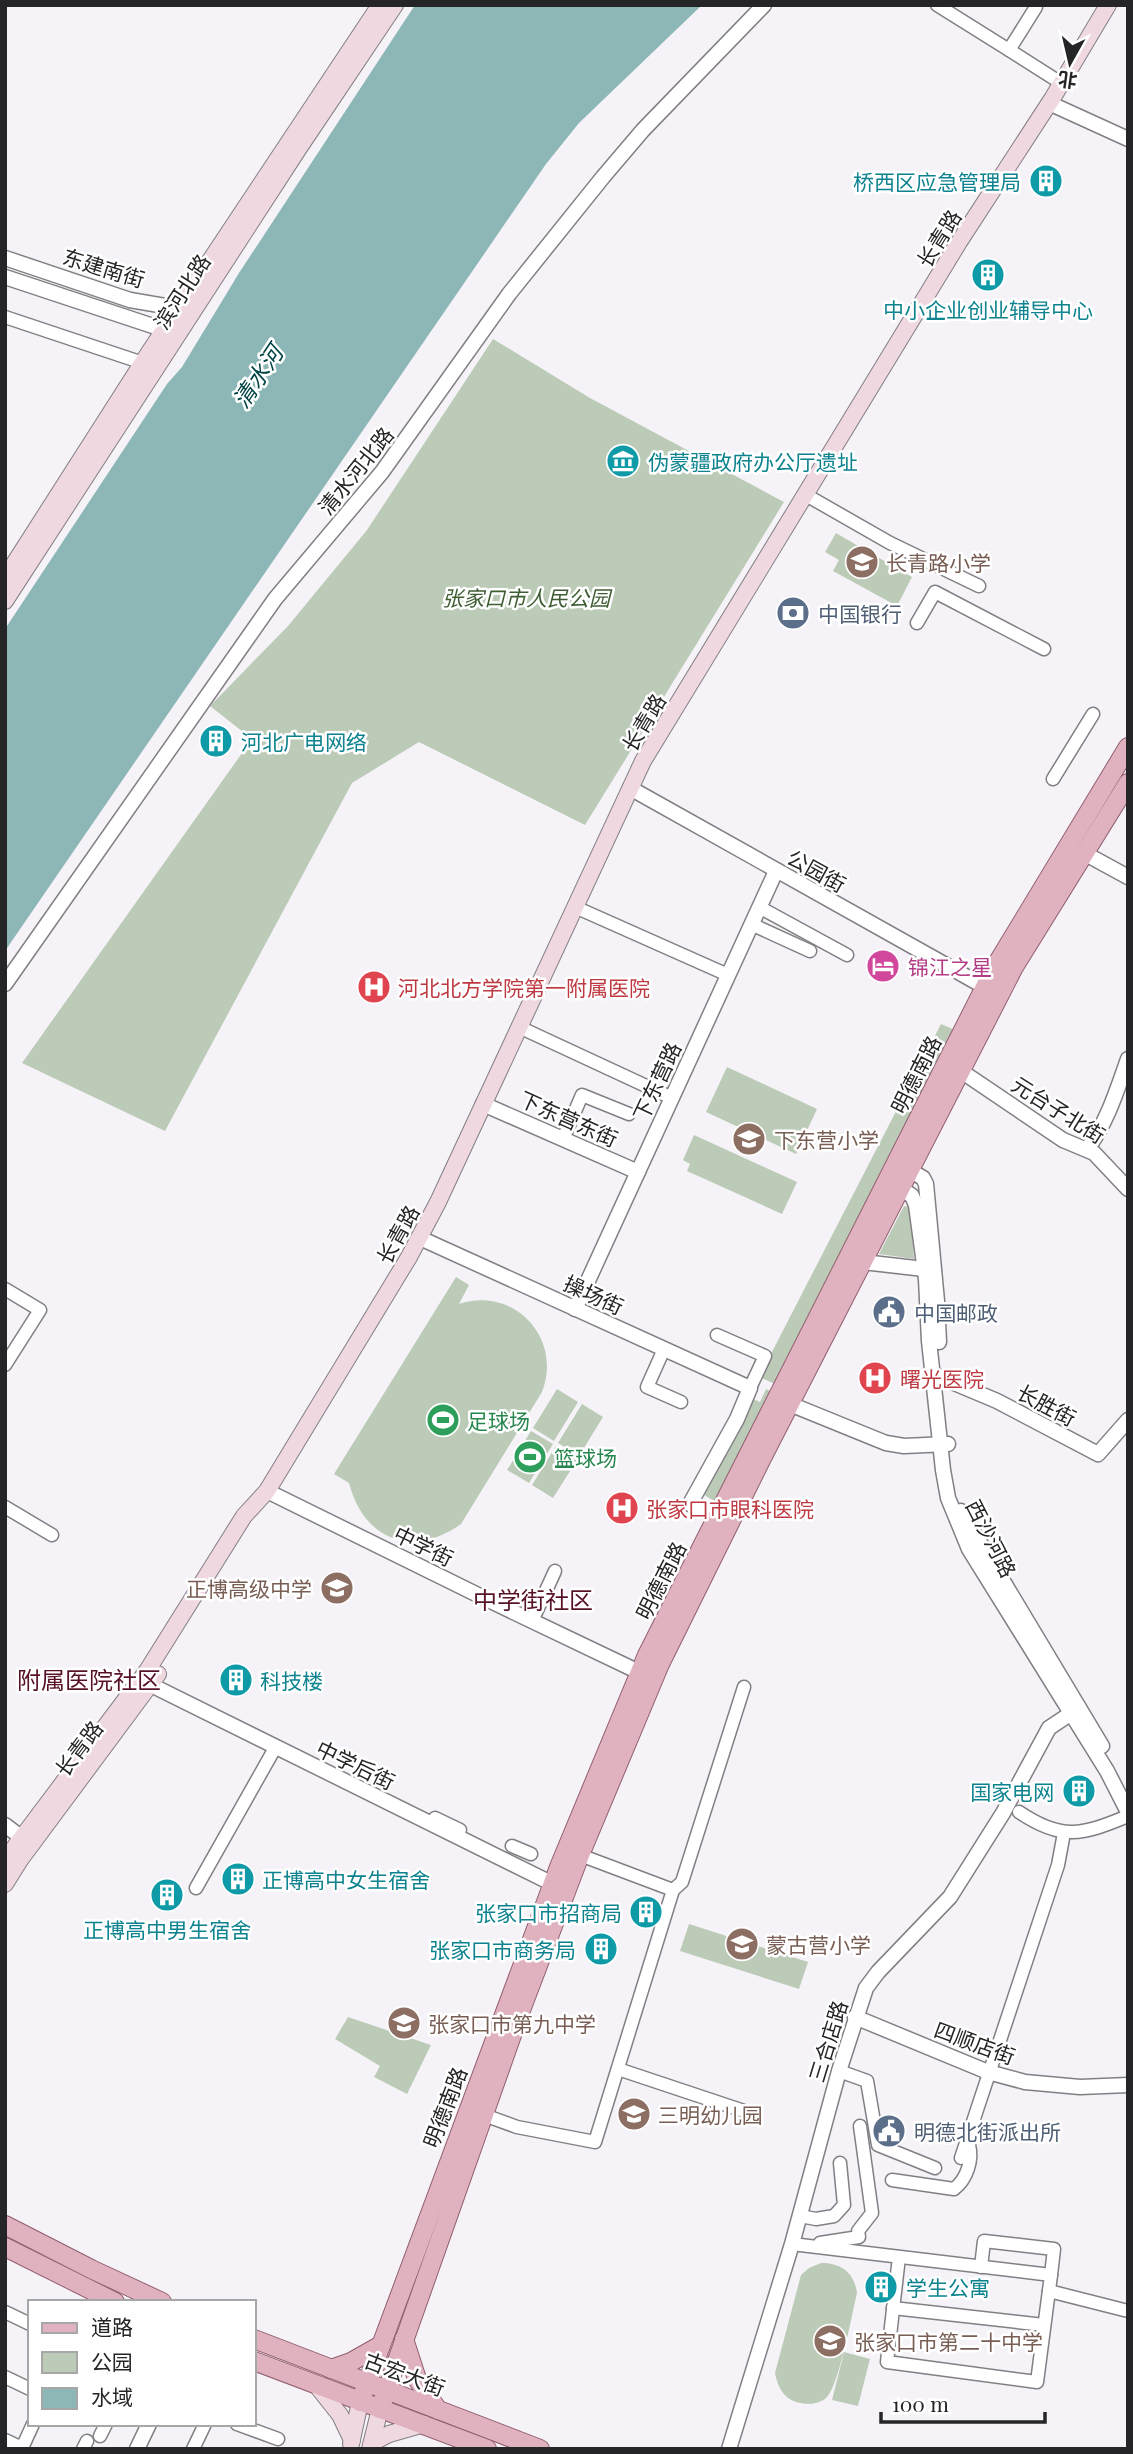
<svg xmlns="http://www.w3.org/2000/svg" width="1133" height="2454" font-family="'Playfair Display','Noto Sans SC',serif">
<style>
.green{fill:#bccbb7}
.water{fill:#8db7b7}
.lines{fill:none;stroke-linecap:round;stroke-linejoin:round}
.minor-casing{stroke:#827f84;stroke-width:15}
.tertiary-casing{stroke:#827f84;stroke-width:17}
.secondary-casing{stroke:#827f84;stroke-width:18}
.primary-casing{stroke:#915e6e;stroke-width:20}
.minor{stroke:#fff;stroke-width:12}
.tertiary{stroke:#fff;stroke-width:14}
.secondary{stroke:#efd8df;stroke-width:16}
.primary{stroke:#e0b2bf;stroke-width:18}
.labels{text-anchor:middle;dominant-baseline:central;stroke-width:5;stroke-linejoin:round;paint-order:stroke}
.culture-label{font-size:21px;fill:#0d838f;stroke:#fff;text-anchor:start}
.street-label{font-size:21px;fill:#252426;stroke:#fff}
.education-label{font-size:21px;fill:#785e54;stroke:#fff;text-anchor:start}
.park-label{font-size:21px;font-style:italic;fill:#3e5d33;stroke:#fff}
.service-label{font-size:21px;fill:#4e5e75;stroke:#fff;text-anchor:start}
.hotel-label{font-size:21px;fill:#b23c85;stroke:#fff;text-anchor:start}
.health-label{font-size:21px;fill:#be3a42;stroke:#fff;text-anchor:start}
.leisure-label{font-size:21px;fill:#27864d;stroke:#fff;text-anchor:start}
.water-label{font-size:23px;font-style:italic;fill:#004344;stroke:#fff}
.quarter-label{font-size:24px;fill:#571325;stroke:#fff}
</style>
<rect width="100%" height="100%" fill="#f6f3f8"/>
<g class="green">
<polygon points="493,339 590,398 784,502 585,825 419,742 352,783 165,1131 22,1063 252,739 210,706 288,626 367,530"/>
<polygon points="836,533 912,577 897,606 833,571 839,560 825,552"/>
<polygon points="941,1024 955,1030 775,1384 759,1377"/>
<polygon points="727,1067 817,1109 796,1154 706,1112"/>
<polygon points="694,1135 797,1182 782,1214 687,1171 690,1164 683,1160"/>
<polygon points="904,1206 910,1207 914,1259 879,1254"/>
<path d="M456,1277L469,1285L459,1304C514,1286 563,1338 542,1392L461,1524C412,1559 364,1540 349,1483L334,1474Z"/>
<polygon points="557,1389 578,1402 554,1441 533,1428"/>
<polygon points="766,1389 770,1391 718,1503 704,1495 751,1398 760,1402"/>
<polygon points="582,1404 603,1417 579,1456 558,1443"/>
<polygon points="531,1431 553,1444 529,1483 507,1470"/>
<polygon points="556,1446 577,1460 553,1498 532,1485"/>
<polygon points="689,1924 808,1962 799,1989 680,1951"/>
<polygon points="348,2017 431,2045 407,2094 374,2077 380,2066 335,2039"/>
<path d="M821,2263C841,2263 854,2272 857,2293C852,2314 839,2385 827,2397C819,2405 806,2405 796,2402C783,2398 777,2385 775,2373L801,2275L809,2268Z"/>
<polygon points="844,2352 870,2359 858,2406 832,2400"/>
</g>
<polygon class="water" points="415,5 702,5 579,123 546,164 5,951 5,629 167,384 182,367 239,273"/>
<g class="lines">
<defs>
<g id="minor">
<polyline points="937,5 1009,50"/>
<polyline points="1036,7 1009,50 1061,83"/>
<polyline points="5,317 149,365"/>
<polyline points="806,495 890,543 979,586"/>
<polyline points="917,623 935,592 1044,649"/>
<polyline points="1053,779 1093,714"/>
<polyline points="575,907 728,975"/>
<polyline points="759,907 847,955"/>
<polyline points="751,924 810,951"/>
<polyline points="519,1027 672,1098"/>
<polyline points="563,1139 582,1095 629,1114"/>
<polyline points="5,1289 40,1310 5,1365"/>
<polyline points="717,1335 765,1356 750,1388"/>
<polyline points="664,1349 647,1387 681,1402"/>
<polyline points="5,1507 52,1535"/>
<polyline points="532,1621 555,1571"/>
<path d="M1019,1812C1062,1841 1082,1835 1128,1816"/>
<polyline points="435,1818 460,1830"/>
<polyline points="512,1846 531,1854"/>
<polyline points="196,1888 275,1748"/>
<polyline points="673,1890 682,1882 744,1687"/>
<polyline points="618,2069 747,2112"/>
<polyline points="839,2071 867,2081 878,2145 935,2168"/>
<polyline points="484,2115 517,2127 595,2142 673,1890 580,1855"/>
<polyline points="961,2158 1058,1865 1064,1833"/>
<path d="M892,2180L954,2189C967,2179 973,2160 969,2145"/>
<polyline points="800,2216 816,2219 834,2216 844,2205 840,2163"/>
<polyline points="820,2243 859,2237 858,2231 872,2213 860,2126"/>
<polyline points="792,2244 1051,2275 1037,2382 887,2362 899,2257"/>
<polyline points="981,2267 984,2241 1054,2249 1051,2275"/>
<polyline points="1049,2291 1128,2311"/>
<polyline points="893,2308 1044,2325"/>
<polyline points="5,2312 30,2324"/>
<polyline points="5,2377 30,2389"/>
<polyline points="237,2424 278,2439"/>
<polyline points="100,2436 106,2424"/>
<polyline points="5,2440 22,2448 33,2424"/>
<polyline points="83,2449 87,2441"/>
<polyline points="193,2449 205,2424"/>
</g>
<g id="tertiary">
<polyline points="1049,103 1128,139"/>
<polyline points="5,258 130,300 165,306 184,316"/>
<polyline points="5,277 165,330 172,334"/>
<polyline points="630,788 985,987"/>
<polyline points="1084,853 1128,877"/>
<polyline points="5,984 275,599 382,472 509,294 603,177 643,130 764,5"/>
<polyline points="961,1071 1063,1140 1094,1153 1128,1189"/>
<polyline points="483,1104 638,1172"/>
<path d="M1087,1149C1107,1123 1117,1090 1128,1059"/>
<polyline points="902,1166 923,1178 926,1184 937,1301 939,1342"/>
<polyline points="894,1183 912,1196 916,1205 926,1279 929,1341 943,1470 948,1498 969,1549 1107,1771 1128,1812"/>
<polyline points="420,1238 750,1388 737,1419 690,1504 718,1518"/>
<polyline points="863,1262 924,1269"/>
<polyline points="575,1309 776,871"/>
<polyline points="933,1377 940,1377 997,1401 1098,1454 1128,1420"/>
<polyline points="790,1404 886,1443 904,1446 948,1444"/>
<polyline points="267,1491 480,1596 639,1672"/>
<polyline points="961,1511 1102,1746"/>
<polyline points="141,1680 553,1884"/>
<polyline points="5,1825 30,1844"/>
<polyline points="855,2017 988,2072 1025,2082 1080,2087 1128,2085"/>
<polyline points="137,2449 149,2424"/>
<polyline points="729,2449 792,2244 839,2071 866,1988 878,1972 950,1897 1003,1813 1049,1728 1079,1708"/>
</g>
<g id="secondary">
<polyline points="5,578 150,351 380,5"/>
<polyline points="5,601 299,148 395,5"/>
<polyline points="5,1860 147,1671 244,1516 267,1491 409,1257 438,1202 643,761 959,242 1052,99 1108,5"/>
<polyline points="5,1884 20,1860 158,1674"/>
<polyline points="317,2386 340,2415 352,2440"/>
<polyline points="372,2443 389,2434 424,2424"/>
<polyline points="351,2444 360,2402"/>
<polyline points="370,2449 380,2409"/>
</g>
<g id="primary">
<polyline points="5,2225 91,2269 162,2302"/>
<polyline points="5,2247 115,2302"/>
<polyline points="254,2339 540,2449"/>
<polyline points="404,2339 417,2379 438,2410"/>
<polyline points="254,2361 487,2449"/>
<polyline points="331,2369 351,2362 381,2345"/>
<polyline points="360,2402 559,1867 647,1655 995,967 1128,747"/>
<polyline points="380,2409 518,2018 580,1855 660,1664 762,1458 1014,967 1128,783"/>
</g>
</defs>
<use href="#minor" class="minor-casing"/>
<use href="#tertiary" class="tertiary-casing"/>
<use href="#secondary" class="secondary-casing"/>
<use href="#primary" class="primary-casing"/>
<use href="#minor" class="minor"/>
<use href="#tertiary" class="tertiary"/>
<use href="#secondary" class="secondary"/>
<use href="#primary" class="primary"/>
</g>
<defs>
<symbol id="building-disc" viewBox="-11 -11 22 22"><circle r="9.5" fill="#0f9aa8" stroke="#fff"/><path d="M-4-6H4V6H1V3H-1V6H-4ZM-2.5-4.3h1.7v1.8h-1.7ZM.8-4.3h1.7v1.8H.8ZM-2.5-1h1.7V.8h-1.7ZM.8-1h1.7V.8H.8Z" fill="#fff"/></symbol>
<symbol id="museum-disc" viewBox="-11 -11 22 22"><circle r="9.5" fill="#0f9aa8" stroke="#fff"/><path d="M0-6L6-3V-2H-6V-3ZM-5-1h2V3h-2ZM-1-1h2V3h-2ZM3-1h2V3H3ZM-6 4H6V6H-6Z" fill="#fff"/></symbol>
<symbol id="school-disc" viewBox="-11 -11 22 22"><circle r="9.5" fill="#8d6e63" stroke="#fff"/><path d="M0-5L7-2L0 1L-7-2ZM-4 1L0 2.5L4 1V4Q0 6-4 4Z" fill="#fff"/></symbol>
<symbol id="bank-disc" viewBox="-11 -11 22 22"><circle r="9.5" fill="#5c6f8a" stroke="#fff"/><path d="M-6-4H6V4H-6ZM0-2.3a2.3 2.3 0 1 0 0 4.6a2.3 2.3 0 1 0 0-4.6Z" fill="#fff"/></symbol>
<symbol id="hotel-disc" viewBox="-11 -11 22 22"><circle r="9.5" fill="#d1479c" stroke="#fff"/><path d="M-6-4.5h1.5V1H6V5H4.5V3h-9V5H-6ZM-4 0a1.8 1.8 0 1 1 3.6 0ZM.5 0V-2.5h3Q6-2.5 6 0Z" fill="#fff"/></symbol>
<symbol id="hospital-disc" viewBox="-11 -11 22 22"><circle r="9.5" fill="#e0444e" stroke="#fff"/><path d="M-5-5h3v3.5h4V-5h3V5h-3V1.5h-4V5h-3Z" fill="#fff"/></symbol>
<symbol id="civic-disc" viewBox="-11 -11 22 22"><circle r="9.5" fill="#5c6f8a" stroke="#fff"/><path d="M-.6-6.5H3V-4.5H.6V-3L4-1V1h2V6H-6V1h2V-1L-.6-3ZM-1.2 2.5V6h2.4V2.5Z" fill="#fff"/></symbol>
<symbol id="stadium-disc" viewBox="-11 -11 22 22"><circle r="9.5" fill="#2e9e5b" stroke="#fff"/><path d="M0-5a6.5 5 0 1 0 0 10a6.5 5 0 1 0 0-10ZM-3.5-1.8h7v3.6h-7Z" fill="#fff"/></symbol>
</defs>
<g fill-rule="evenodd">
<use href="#building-disc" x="1027" y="162" width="38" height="38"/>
<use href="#building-disc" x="969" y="256" width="38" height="38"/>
<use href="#museum-disc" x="604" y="442" width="38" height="38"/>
<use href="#school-disc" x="843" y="543" width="38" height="38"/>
<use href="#bank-disc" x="774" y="594" width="38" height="38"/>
<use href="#building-disc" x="197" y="722" width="38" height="38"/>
<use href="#hotel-disc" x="864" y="947" width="38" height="38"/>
<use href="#hospital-disc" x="355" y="968" width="38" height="38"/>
<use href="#school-disc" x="730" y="1120" width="38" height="38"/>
<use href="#civic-disc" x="870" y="1293" width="38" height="38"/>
<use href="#hospital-disc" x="856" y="1359" width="38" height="38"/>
<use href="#stadium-disc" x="424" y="1401" width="38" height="38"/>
<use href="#stadium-disc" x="511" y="1438" width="38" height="38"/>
<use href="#hospital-disc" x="603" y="1489" width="38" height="38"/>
<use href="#school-disc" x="318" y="1569" width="38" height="38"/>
<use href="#building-disc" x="217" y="1661" width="38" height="38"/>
<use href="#building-disc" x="1060" y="1772" width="38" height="38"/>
<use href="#building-disc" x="219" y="1860" width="38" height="38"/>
<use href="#building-disc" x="148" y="1876" width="38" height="38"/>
<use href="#building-disc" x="627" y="1893" width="38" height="38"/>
<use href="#school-disc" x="723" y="1925" width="38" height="38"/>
<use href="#building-disc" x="582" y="1930" width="38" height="38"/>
<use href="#school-disc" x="385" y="2004" width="38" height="38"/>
<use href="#school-disc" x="615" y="2095" width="38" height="38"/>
<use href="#civic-disc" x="870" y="2112" width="38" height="38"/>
<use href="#building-disc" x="862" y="2268" width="38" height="38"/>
<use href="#school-disc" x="811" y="2322" width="38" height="38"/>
</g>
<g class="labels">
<g class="culture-label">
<text x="1021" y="181" text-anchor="end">桥西区应急管理局</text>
<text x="988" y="309" text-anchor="middle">中小企业创业辅导中心</text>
<text x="648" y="461">伪蒙疆政府办公厅遗址</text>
<text x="241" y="741">河北广电网络</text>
<text x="260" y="1680">科技楼</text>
<text x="1054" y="1791" text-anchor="end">国家电网</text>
<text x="262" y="1879">正博高中女生宿舍</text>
<text x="622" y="1912" text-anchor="end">张家口市招商局</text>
<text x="167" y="1929" text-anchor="middle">正博高中男生宿舍</text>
<text x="576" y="1949" text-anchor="end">张家口市商务局</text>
<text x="906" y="2287">学生公寓</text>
</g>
<g class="street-label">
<text transform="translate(938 238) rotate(-58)">长青路</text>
<text transform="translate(104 267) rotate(17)">东建南街</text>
<text transform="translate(181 291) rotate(-57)">滨河北路</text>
<text transform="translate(355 470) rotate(-51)">清水河北路</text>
<text transform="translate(643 722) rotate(-59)">长青路</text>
<text transform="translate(817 870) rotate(29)">公园街</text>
<text transform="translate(915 1074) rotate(-63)">明德南路</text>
<text transform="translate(656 1081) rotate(-65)">下东营路</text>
<text transform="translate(1059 1109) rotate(32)">元台子北街</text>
<text transform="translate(569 1118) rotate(24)">下东营东街</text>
<text transform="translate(397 1234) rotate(-61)">长青路</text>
<text transform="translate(594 1294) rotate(25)">操场街</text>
<text transform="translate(1047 1404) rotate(28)">长胜街</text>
<text transform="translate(992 1538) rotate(63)">西沙河路</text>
<text transform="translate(424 1545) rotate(26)">中学街</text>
<text transform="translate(660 1580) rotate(-63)">明德南路</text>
<text transform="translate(78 1748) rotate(-53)">长青路</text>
<text transform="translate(356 1764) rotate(26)">中学后街</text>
<text transform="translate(827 2041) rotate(-73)">三合店路</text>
<text transform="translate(975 2042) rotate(20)">四顺店街</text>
<text transform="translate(444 2107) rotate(-69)">明德南路</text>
<text transform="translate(405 2373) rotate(21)">古宏大街</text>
</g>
<g class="education-label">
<text x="886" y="562">长青路小学</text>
<text x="774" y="1139">下东营小学</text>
<text x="312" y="1588" text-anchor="end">正博高级中学</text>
<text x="766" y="1944">蒙古营小学</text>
<text x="428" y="2023">张家口市第九中学</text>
<text x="658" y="2114">三明幼儿园</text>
<text x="854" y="2341">张家口市第二十中学</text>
</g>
<g class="park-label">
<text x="526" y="597">张家口市人民公园</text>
</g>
<g class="service-label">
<text x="818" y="613">中国银行</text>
<text x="914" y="1312">中国邮政</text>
<text x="914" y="2131">明德北街派出所</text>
</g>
<g class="hotel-label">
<text x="908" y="966">锦江之星</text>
</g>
<g class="health-label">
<text x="398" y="987">河北北方学院第一附属医院</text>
<text x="900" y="1378">曙光医院</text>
<text x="646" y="1508">张家口市眼科医院</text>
</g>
<g class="leisure-label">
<text x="467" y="1420">足球场</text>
<text x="554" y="1457">篮球场</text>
</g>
<g class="water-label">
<text transform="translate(257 376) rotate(-56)">清水河</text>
</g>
<g class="quarter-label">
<text x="533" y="1599">中学街社区</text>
<text x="89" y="1679">附属医院社区</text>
</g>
</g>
<rect width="1133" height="2454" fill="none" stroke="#252426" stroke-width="14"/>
<rect x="28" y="2300" width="228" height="126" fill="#ffffff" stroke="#a8a7a8" stroke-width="2"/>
<rect x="42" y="2323" width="35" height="10" fill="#e0b2bf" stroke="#a8a7a8" stroke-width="2"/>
<text x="91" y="2335" font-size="21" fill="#252426">道路</text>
<rect x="42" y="2352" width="35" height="21" fill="#bccbb7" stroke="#a8a7a8" stroke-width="2"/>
<text x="91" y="2370" font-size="21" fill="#252426">公园</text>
<rect x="42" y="2388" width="35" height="21" fill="#8db7b7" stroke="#a8a7a8" stroke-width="2"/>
<text x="91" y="2405" font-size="21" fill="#252426">水域</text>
<g transform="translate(1070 63) rotate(188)" stroke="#ffffff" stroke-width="5" paint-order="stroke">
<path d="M0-5L12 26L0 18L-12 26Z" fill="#252426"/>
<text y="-10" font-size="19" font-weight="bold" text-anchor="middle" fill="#252426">北</text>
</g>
<path d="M881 2412v10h164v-10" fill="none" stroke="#252426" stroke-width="3.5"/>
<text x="892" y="2412" font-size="21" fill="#252426" stroke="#ffffff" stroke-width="5" paint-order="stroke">100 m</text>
</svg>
